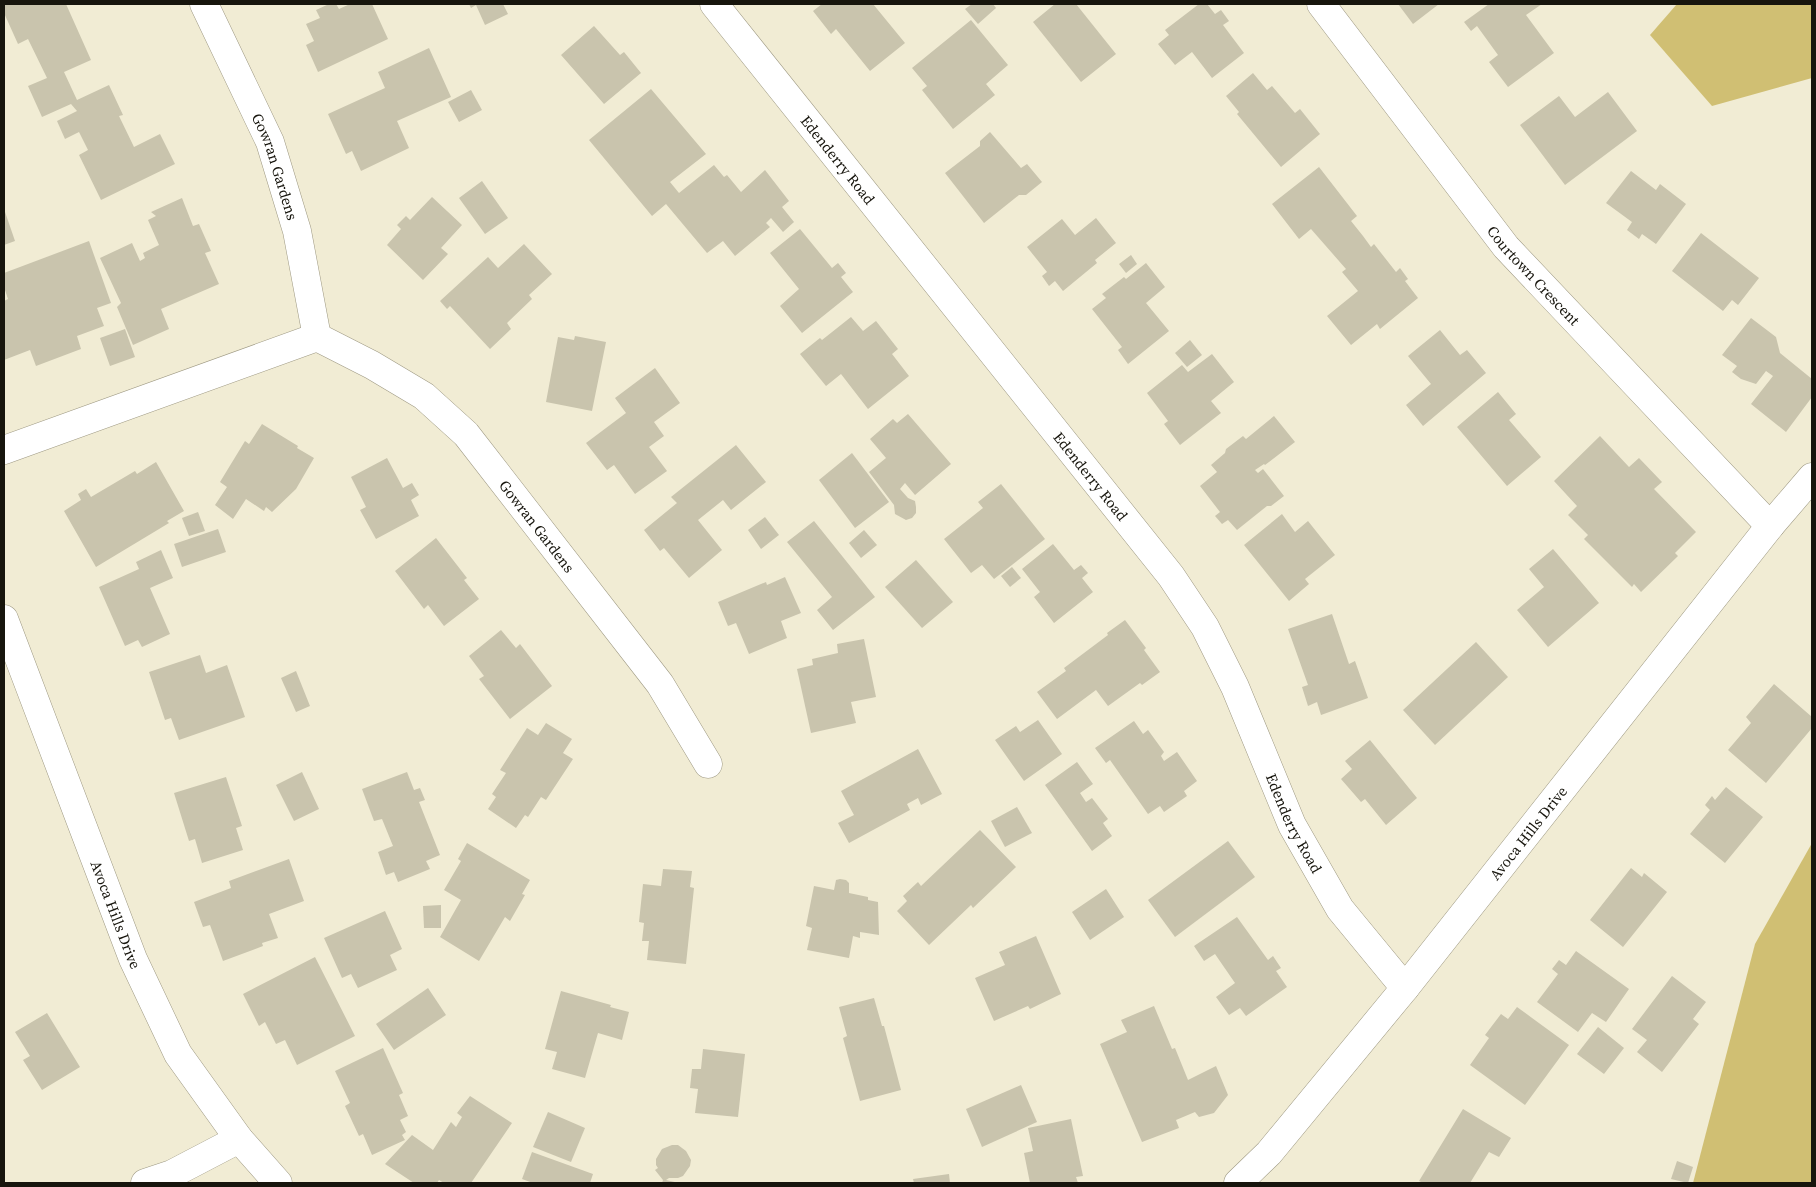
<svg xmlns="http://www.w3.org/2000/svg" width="1816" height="1187" font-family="'Source Serif 4',serif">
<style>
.green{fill:#d0bf73}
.building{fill:#c9c4ad}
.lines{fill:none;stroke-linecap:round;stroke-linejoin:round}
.street-casing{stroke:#9e9983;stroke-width:29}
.street{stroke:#fff;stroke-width:28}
.labels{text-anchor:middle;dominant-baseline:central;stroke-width:4.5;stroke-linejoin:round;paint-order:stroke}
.street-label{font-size:15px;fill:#17150d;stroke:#fff}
</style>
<rect width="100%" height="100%" fill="#f1ecd4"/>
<g class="green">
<polygon points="1677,4 1812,4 1812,78 1712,106 1650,35"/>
<polygon points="1812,843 1812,1183 1693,1183 1755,944"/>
</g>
<g class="building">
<polygon points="4,4 66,4 91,60 64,72 77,100 109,85 123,115 119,116 134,147 160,134 175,164 101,200 79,155 88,150 79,132 65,139 57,121 77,111 71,104 42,117 28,86 47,78 28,39 18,44 4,13"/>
<polygon points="329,4 336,4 339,9 350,4 372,4 388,39 318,72 306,45 314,41 306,24 320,18 316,10"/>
<polygon points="469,4 503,4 508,14 485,25 476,5 471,8"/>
<polygon points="822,4 873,4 905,43 870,71 836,29 831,34 813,11"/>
<polygon points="972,4 993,4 996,8 978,24 965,9"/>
<polygon points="1055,4 1076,4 1116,54 1081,82 1033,22"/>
<polygon points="1199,4 1207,4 1215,14 1221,10 1229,21 1223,25 1244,53 1212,78 1192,52 1175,65 1158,44 1169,35 1165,30"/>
<polygon points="1398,4 1439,4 1413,24"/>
<polygon points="1489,4 1542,4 1526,15 1554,53 1508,87 1489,62 1498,55 1477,26 1471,31 1464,22"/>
<polygon points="971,20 1008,65 986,84 995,95 953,129 922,90 927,86 912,68"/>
<polygon points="594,26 620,55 624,52 641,73 604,104 561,55"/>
<polygon points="429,48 451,97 397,121 409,148 361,171 352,151 346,154 328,114 385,88 378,72"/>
<polygon points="1253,73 1267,90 1272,86 1295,113 1300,109 1320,134 1281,167 1237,114 1239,112 1226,96"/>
<polygon points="651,89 706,154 670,182 679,193 714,165 724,177 727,175 741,192 765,170 789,201 782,207 794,222 783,232 771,218 766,223 770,227 735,256 723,241 707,253 666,204 652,216 589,140"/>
<polygon points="471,90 482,110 459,122 448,102"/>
<polygon points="1608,92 1637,131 1565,185 1520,125 1559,96 1575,117"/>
<polygon points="990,132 1021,168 1027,164 1042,182 1026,195 1019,195 984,223 945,173 980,146 980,141"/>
<polygon points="1319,167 1357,216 1351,221 1363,236 1371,247 1374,244 1396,272 1400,268 1408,279 1405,281 1418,298 1380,329 1377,324 1351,345 1327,316 1358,291 1342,272 1346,269 1311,229 1299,239 1272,204"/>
<polygon points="1631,171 1656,190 1660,184 1686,204 1656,244 1642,234 1639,239 1627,230 1632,222 1606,203"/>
<polygon points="482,181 508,218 485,234 459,198"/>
<polygon points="432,197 462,225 441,248 448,254 423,280 387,245 401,229 397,225 406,216 410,220"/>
<polygon points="182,198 193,226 199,224 211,251 205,253 219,284 161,309 169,329 133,345 117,307 121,303 100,258 132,243 140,261 145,258 143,253 159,245 148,220 156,216 151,212"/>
<polygon points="4,209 15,241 4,245"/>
<polygon points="1096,218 1116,243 1095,260 1097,263 1063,291 1055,281 1049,286 1042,276 1047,272 1027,247 1062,219 1075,235"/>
<polygon points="800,229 832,268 838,263 846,273 841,277 853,292 802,333 780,306 799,289 770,253"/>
<polygon points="1701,233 1759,278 1738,305 1732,300 1723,311 1672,271"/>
<polygon points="89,241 111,303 97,308 104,326 77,336 81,349 36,366 30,350 4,360 4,301 8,299 4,287 4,273"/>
<polygon points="524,244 552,274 529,295 532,299 507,323 511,329 490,349 450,306 447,309 440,301 488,257 498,268"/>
<polygon points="1131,255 1137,264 1126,273 1119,264"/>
<polygon points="1146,263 1165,287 1146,303 1169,331 1128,364 1118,350 1122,347 1092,309 1106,298 1102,294 1124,277 1126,279"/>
<polygon points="851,317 863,331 876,321 898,349 892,354 909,376 868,409 841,374 826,386 800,354 820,338 822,340"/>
<polygon points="1751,318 1776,337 1780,353 1812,379 1812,397 1786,432 1751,404 1773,376 1766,371 1756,384 1741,379 1732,372 1737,366 1722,355"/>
<polygon points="125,329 135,357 110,366 100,338"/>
<polygon points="1440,330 1460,355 1467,350 1486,373 1423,426 1406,405 1431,384 1408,356"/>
<polygon points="575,336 606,342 592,411 546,402 558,337 574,340"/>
<polygon points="1190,340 1202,355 1187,367 1175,353"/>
<polygon points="1212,354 1234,382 1211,401 1221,413 1180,445 1164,424 1168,421 1147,393 1182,365 1188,372"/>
<polygon points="655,368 680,403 654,422 664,436 649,447 667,471 635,494 614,465 607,470 586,443 626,413 615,398"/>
<polygon points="1498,392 1516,414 1509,420 1541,457 1507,486 1457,427"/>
<polygon points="908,414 951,464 915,495 905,483 900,489 908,498 915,501 916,507 916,513 912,518 906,520 895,514 894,505 869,472 886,458 870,439 893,419 897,423"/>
<polygon points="1274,416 1295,442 1265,465 1264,464 1255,470 1258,473 1263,469 1284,496 1271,506 1267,506 1237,530 1228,520 1222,524 1215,516 1220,512 1200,486 1217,472 1211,465 1225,453 1226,449 1243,436 1246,439"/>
<polygon points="262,424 298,446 297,448 314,458 296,489 272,512 266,507 264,511 246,499 233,519 215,505 227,487 220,482 245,441 249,444"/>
<polygon points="1600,436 1629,467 1639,458 1662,482 1654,489 1696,532 1675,553 1678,556 1641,592 1634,584 1632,587 1584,539 1588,535 1568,515 1577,506 1554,481"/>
<polygon points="736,445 766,482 731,510 723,500 698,520 722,550 689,578 664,548 660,551 644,530 677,503 671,497"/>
<polygon points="852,453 889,502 855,528 819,480"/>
<polygon points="387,458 403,488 412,483 419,495 411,500 419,516 376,539 360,510 366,507 351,477"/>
<polygon points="156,462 184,511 167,521 169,523 96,567 64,511 81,500 78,494 86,489 91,497 135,471 137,474"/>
<polygon points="1001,484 1045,539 994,579 982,565 971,573 944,539 983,508 978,502"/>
<polygon points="198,512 205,531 189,536 182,518"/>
<polygon points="1282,514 1295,532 1308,521 1335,555 1305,579 1309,584 1289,601 1244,545"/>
<polygon points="765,517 779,535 761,549 748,530"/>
<polygon points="814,521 875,597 833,630 817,610 832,597 787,542"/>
<polygon points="218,529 226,552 182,567 174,544"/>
<polygon points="864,530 877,545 861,558 849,543"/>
<polygon points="436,538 467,578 464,580 479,599 444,626 428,605 424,609 395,571"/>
<polygon points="1053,544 1074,570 1081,565 1088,573 1082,578 1093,592 1054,623 1034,597 1040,592 1022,569"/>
<polygon points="1553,549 1599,603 1548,647 1517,610 1544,587 1529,569"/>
<polygon points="161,550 173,578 150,588 170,634 142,647 138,640 125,646 99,587 139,569 136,562"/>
<polygon points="916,560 953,602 922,628 885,587"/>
<polygon points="1012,567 1021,578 1010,587 1001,576"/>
<polygon points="785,577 801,613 781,621 787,638 749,654 736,623 728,626 718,602 766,582 767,585"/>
<polygon points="1332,614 1349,664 1355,661 1368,698 1321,715 1317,702 1308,706 1302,687 1308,685 1288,629"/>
<polygon points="1125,620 1146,648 1144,650 1160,672 1142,685 1140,683 1108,706 1096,690 1057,719 1037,692 1066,671 1064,668 1108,635 1107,633"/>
<polygon points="501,630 516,648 520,644 552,686 510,719 479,679 484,676 469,656"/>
<polygon points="864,639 876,697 851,702 856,723 811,733 797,669 813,665 812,659 838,653 837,644"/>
<polygon points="1476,642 1508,677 1435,745 1403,710"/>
<polygon points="200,655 206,673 227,665 245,717 179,740 171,718 165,720 149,672"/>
<polygon points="296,671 310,706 296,712 281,678"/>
<polygon points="1774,684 1812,717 1812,728 1766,783 1728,750 1751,723 1746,717"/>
<polygon points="1038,720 1062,754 1024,781 995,740 1016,726 1020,732"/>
<polygon points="1134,721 1143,734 1148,730 1164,752 1161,756 1164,761 1177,752 1197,781 1184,791 1187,796 1164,812 1160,806 1148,814 1110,760 1106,763 1095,748"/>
<polygon points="546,723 572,739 563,753 573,759 546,800 541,797 528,817 525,815 516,828 488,809 496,797 492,794 506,773 500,770 527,728 538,735"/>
<polygon points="1370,740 1417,798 1386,825 1365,799 1361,802 1341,779 1352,769 1345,761"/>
<polygon points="918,749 942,794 921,805 918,798 907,804 910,810 849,843 838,823 854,815 841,791"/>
<polygon points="1077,762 1093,784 1080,793 1086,802 1092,798 1108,819 1103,823 1112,836 1092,851 1045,785"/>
<polygon points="302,772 319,809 294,821 276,785"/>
<polygon points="407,772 414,790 420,788 425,800 419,802 440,855 426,861 430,869 398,882 394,872 386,875 378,852 393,846 382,819 374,821 362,789"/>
<polygon points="226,777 242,826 236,828 243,850 202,863 195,839 189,841 174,793"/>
<polygon points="1726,787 1763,817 1725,863 1690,834 1710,810 1705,805 1712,796 1715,800"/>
<polygon points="1017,807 1032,833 1005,847 991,821"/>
<polygon points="980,830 1016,867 973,908 971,905 929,945 897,911 907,901 903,896 918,882 921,886"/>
<polygon points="1228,841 1255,877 1175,937 1148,900"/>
<polygon points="467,843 530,880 522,894 525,895 510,921 505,917 479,961 440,937 461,900 444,890 461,861 458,859"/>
<polygon points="289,859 304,901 269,914 278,938 262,943 263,946 223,961 210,925 203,927 194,902 231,888 229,881"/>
<polygon points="1631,868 1642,877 1644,873 1667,892 1623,947 1590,920"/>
<polygon points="663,869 692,871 690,887 694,888 686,964 647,960 649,941 642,941 644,923 639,922 643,884 661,886"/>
<polygon points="840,879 846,880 849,883 849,893 868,897 868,900 878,902 879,935 860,932 860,938 853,936 849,958 807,950 812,928 806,926 814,886 834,890 836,880"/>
<polygon points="1106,889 1124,917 1090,940 1072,912"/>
<polygon points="441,905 441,928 424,928 423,906"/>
<polygon points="385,911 402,949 390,955 397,970 358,988 351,974 342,978 324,938"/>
<polygon points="1237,917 1268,960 1273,956 1281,968 1276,971 1287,987 1246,1016 1240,1008 1229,1015 1216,997 1235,983 1215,954 1204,961 1194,946"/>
<polygon points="1036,936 1061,994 1030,1009 1028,1006 994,1021 975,978 1005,965 999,952"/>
<polygon points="1576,951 1629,989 1606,1022 1592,1013 1578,1032 1537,1002 1558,974 1552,969 1559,960 1566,965"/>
<polygon points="315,957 355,1036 297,1065 285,1040 276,1044 265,1022 259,1026 243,994"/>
<polygon points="1672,976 1706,1002 1693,1019 1699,1024 1662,1072 1637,1052 1647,1040 1632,1029"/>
<polygon points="428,988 446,1015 394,1050 376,1024"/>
<polygon points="561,991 611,1005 610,1007 629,1012 622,1040 598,1033 585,1078 552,1069 557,1052 545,1049"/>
<polygon points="874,998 882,1026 884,1026 901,1090 860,1101 843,1038 847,1036 839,1007"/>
<polygon points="1154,1006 1172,1049 1175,1048 1188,1080 1216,1066 1228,1095 1214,1113 1199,1117 1195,1112 1176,1120 1179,1128 1142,1142 1100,1044 1127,1032 1121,1020"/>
<polygon points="1517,1007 1569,1045 1525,1105 1470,1065 1489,1038 1485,1035 1501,1014 1508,1019"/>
<polygon points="47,1013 80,1067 42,1090 23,1060 30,1056 15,1032"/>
<polygon points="1598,1027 1624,1048 1604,1074 1577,1054"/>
<polygon points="383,1048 403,1093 399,1095 408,1116 400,1120 406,1132 402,1135 405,1140 372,1155 363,1134 359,1136 345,1106 350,1103 335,1071"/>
<polygon points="703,1049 745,1054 738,1117 695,1113 698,1089 690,1088 692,1069 701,1069"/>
<polygon points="1021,1085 1037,1122 982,1147 966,1109"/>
<polygon points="470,1096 512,1123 471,1183 444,1183 439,1180 437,1183 414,1183 385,1164 412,1135 433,1150 451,1122 456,1127 462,1117 457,1113"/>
<polygon points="1463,1109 1511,1138 1499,1157 1489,1152 1470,1183 1423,1183 1419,1181"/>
<polygon points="548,1112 585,1128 571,1162 533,1147"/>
<polygon points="1071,1119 1083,1176 1076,1177 1078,1183 1030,1183 1024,1153 1033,1151 1028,1128"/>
<polygon points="672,1145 678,1145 686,1151 691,1160 690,1166 683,1176 678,1178 669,1178 666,1180 679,1183 662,1183 663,1180 655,1170 658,1168 656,1165 656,1159 662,1149"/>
<polygon points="532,1152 593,1174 590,1183 533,1183 522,1179"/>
<polygon points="1677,1161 1693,1167 1688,1183 1671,1179"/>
<polygon points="949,1174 950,1183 914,1183 913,1179"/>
</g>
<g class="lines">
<defs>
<g id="street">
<path id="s1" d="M204,4L270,142L297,231L317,337"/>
<path id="s2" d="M714,4L1171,576L1205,627L1235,687L1292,825L1340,909L1405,988"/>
<path id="s3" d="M1321,4L1506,247L1770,526"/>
<path id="s4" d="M4,450L317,337L372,365L424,396L466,434L660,684L708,764"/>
<path id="s5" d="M4,619L133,959L178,1054L239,1139L278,1183"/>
<polyline points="145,1183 172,1174 239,1139"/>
<path id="s6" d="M1238,1183L1269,1153L1405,988L1770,526L1812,477"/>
</g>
</defs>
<use href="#street" class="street-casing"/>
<use href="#street" class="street"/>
</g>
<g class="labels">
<g class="street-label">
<text stroke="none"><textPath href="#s2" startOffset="199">Edenderry Road</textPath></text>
<text stroke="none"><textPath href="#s1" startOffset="178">Gowran Gardens</textPath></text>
<text stroke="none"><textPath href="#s3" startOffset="345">Courtown Crescent</textPath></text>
<text stroke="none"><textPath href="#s2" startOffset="604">Edenderry Road</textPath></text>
<text stroke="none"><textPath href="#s4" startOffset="628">Gowran Gardens</textPath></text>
<text stroke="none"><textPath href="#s2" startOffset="1009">Edenderry Road</textPath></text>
<text stroke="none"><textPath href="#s6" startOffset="455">Avoca Hills Drive</textPath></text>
<text stroke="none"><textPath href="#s5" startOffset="316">Avoca Hills Drive</textPath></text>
</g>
</g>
<rect width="1816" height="1187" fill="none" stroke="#17150d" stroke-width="10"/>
</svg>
